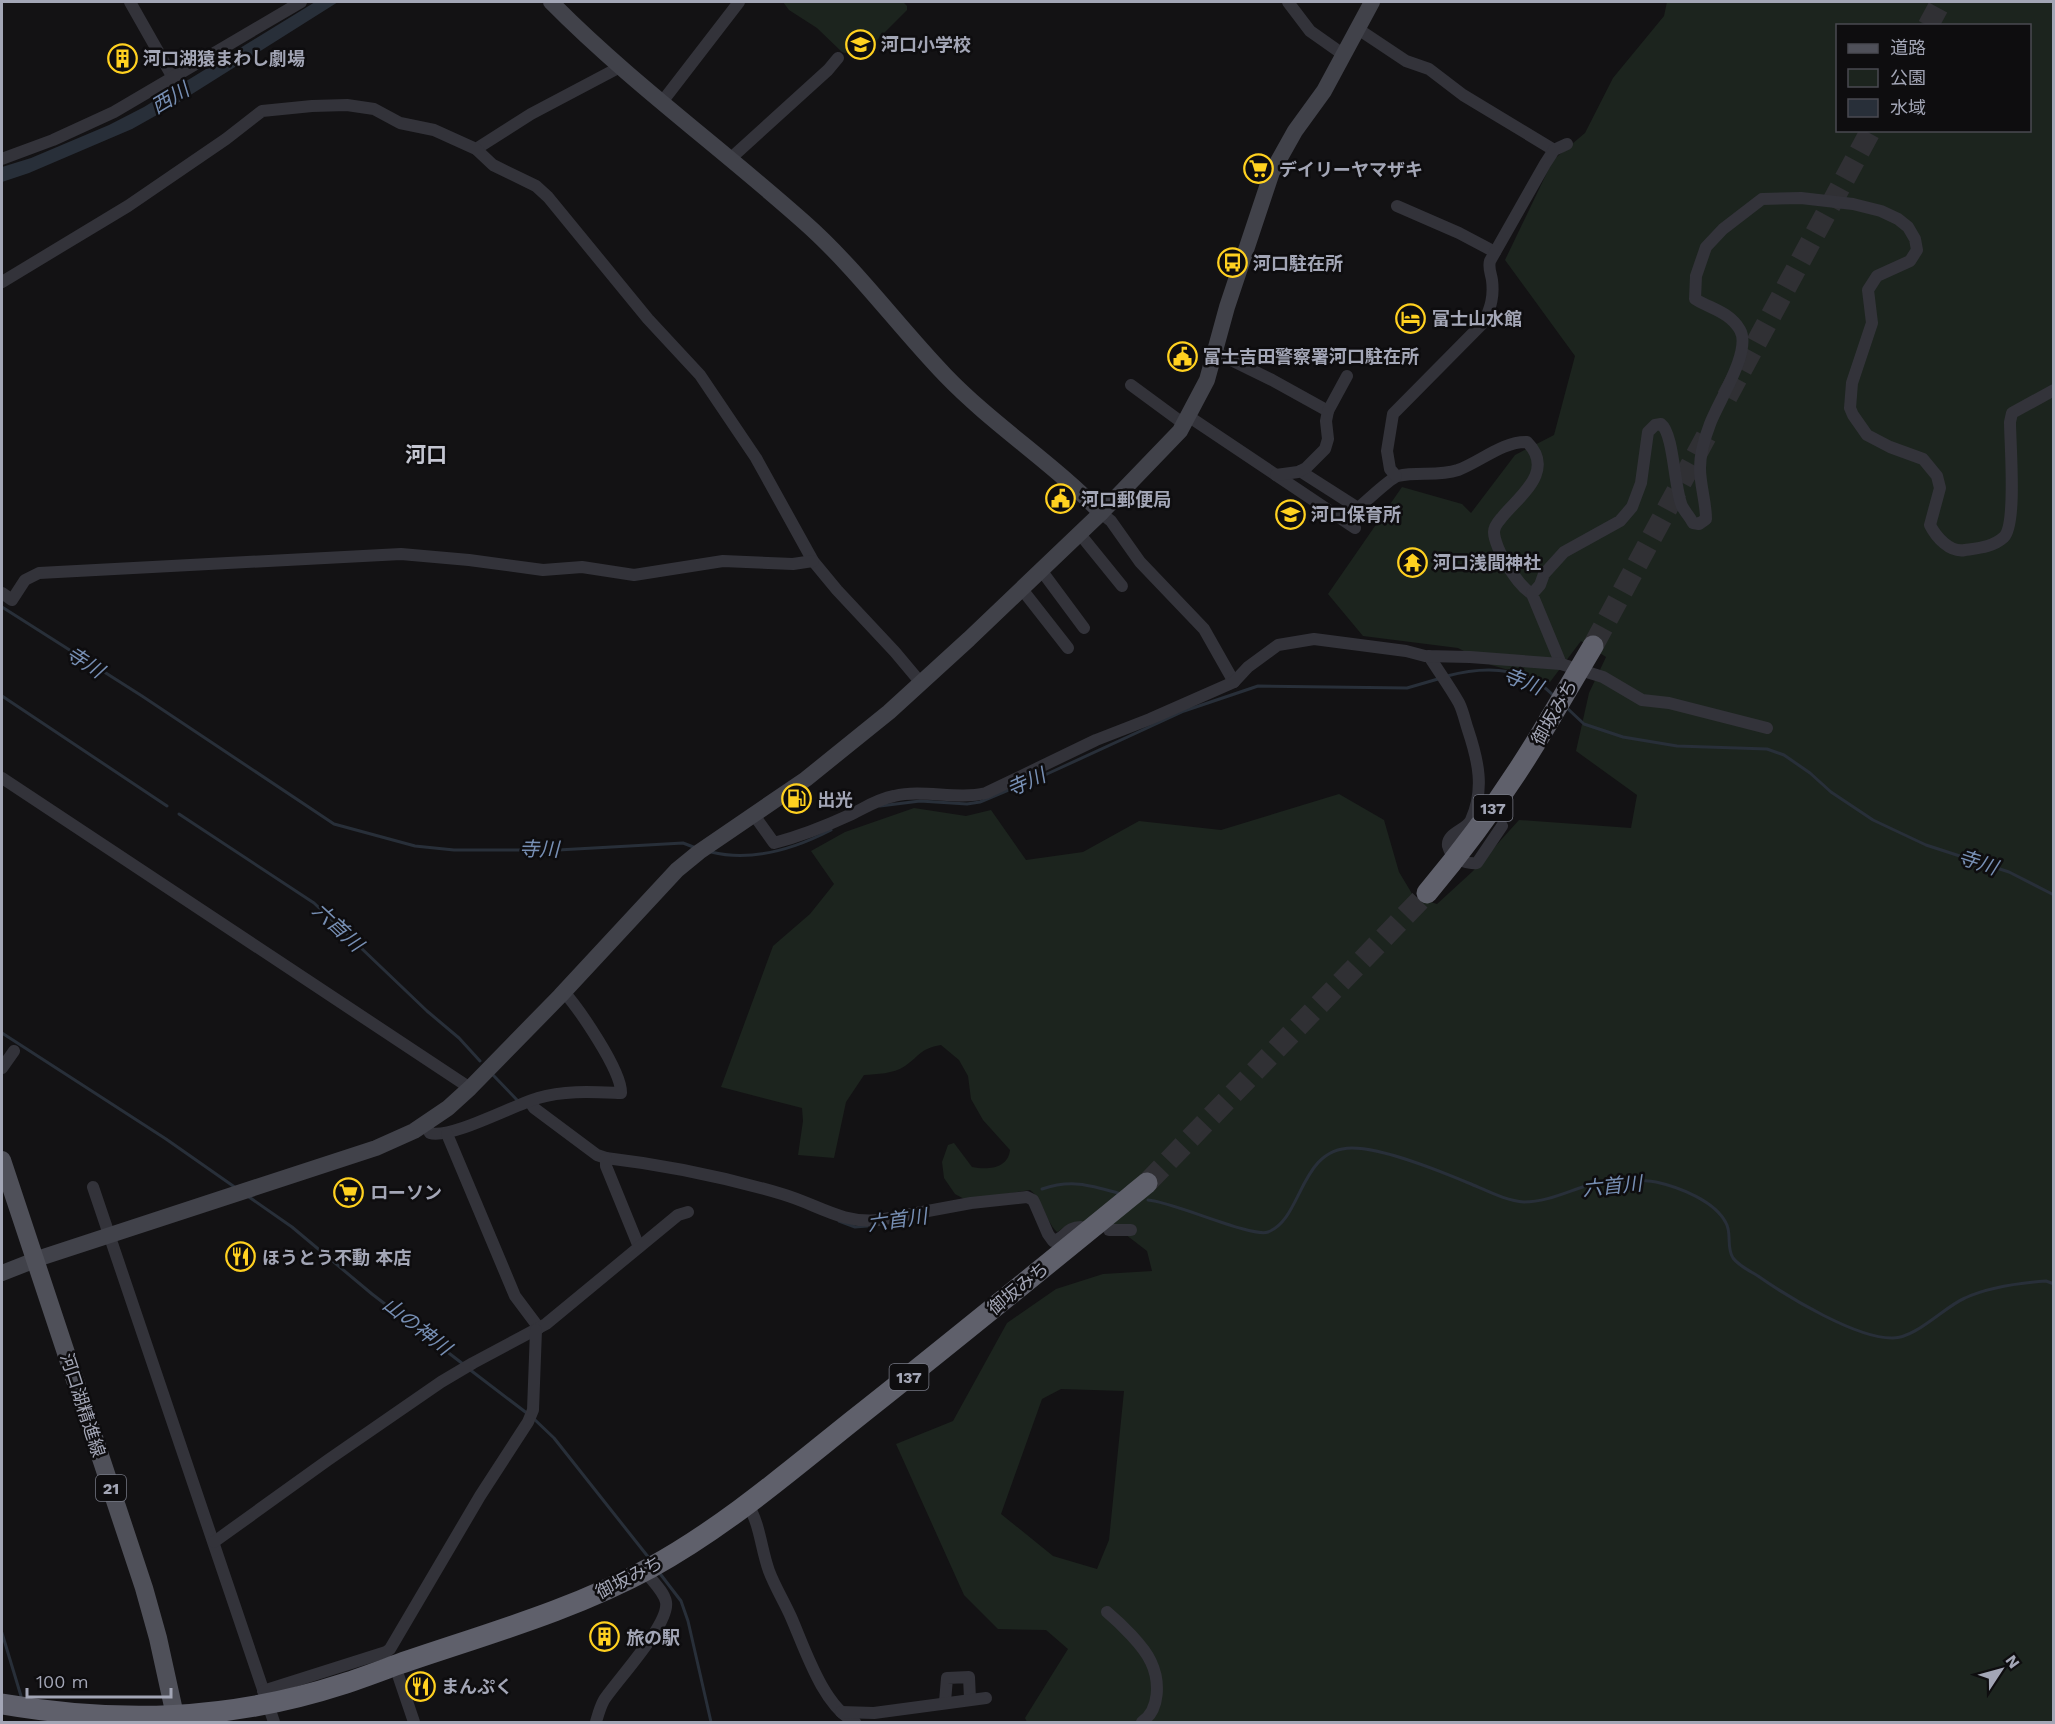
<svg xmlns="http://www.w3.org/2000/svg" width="2055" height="1724" font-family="'Work Sans','Noto Sans JP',sans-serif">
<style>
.green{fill:#1c241e;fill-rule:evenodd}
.water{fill:#282f39}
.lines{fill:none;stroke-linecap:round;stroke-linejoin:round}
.stream{stroke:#282f39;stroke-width:3}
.highway-tunnel{stroke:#303034;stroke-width:21;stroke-dasharray:21 10;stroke-linecap:butt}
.street{stroke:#33333a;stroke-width:12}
.secondary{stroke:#41424a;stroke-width:16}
.primary{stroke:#4f5059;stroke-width:18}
.highway{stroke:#5f606b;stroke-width:21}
.highway-bridge{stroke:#5f606b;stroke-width:21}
.labels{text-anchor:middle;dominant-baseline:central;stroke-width:5;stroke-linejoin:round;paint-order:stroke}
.shield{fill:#0e0d0f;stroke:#767884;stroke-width:1.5}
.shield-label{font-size:16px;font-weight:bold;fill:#a3a6b6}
.poi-label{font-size:18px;font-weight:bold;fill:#a3a6b6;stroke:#0e0d0f;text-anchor:start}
.street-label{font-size:18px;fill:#a3a6b6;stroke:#0e0d0f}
.water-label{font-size:20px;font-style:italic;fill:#778fb4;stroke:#0e0d0f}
.quarter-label{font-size:21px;font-weight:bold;fill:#c4c6d2;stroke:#0e0d0f}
</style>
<rect width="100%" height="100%" fill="#131214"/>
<g class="green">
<polygon points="783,2 903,2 907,6 907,10 872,45 845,53 842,52 817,28 789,10"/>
<path d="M1667,2H2053V1722H1027L1025,1718L1068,1649L1046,1630L998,1629L964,1595L896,1444L953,1421L1007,1323L1056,1289L1103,1274L1152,1271L1147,1251L1112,1224L1071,1223L1057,1232C1044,1219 1045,1202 1030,1190L966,1200L955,1194L944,1178L942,1162L948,1145L954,1143L972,1167C987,1170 1008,1169 1010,1150L983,1120L971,1099L968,1076L959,1060L941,1045C919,1049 921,1055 905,1066C893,1074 877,1074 864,1075L846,1102L834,1158L798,1155L803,1121L802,1108L721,1087L773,946L810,914L834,884L811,851L845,832L914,808L966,816L991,810L1026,860L1083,852L1139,821L1221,830L1339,794L1384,820L1399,872L1414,897L1437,904L1473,871L1519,820L1631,828L1637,795L1576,751L1589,693L1606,657L1581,641L1550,682L1491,665L1458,648L1363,636L1328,594L1402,487L1462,504L1471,513L1515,455L1554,435L1575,356L1505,260L1553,160L1585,133L1613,78L1664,16ZM1838,26H2030V130H1838ZM1061,1389L1124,1391L1109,1540L1097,1569L1053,1556L1001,1514L1042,1399Z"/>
</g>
<polygon class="water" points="315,2 338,2 173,106 132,129 29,173 2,182 2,167 31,158 109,125 144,107"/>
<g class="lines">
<g class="stream">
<polyline points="2,607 142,696 334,824 415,846 454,850 558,850 683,843 696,848"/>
<path d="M1447,676C1485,666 1524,666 1553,695"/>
<polyline points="2,696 167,806"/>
<polyline points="1567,708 1584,724 1623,737 1677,746 1767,749 1784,755 1810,773 1831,792 1873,820 1926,845 2009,872 2054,895"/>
<polyline points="880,806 920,801 967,804 980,802 1047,774 1184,711 1258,686 1407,688 1438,679"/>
<polyline points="179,814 314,903 427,1011 459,1038 480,1061"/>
<path d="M711,852C751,862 794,849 831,830"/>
<polyline points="2,1033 166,1139 236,1188"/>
<polyline points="493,1075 518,1101"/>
<path d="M1042,1189C1071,1179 1090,1185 1118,1193"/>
<polyline points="249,1197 292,1227 372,1294 463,1364"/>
<path d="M1148,1200C1174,1202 1252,1238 1268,1232C1303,1219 1299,1148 1352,1148C1384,1148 1440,1171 1471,1184C1488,1191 1506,1201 1524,1202C1547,1202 1568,1191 1589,1185C1607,1180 1639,1179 1656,1182C1679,1187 1715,1201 1726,1223C1732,1233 1726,1247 1733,1258C1739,1266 1750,1271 1758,1276C1788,1297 1857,1339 1893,1338C1916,1338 1944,1307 1965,1298C1989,1287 2019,1283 2046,1281L2054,1284"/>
<polyline points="839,1221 855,1227 867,1226"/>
<polyline points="469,1369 528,1414"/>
<polyline points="533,1418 554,1438 649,1558"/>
<polyline points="658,1571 681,1601 688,1621 711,1722"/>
<polyline points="2,1633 21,1696"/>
</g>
<g class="highway-tunnel">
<polyline points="1928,26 1941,2"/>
<polyline points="1727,397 1871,130"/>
<polyline points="1593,646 1708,433"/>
<polyline points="1147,1183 1427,893"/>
</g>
<g class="street">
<polyline points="130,2 172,76"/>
<polyline points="1288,2 1310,31 1344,55"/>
<polyline points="1358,29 1406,61 1429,69 1463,95 1554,150"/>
<polyline points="662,102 739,2"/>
<polyline points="476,149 531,114 620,67"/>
<polyline points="2,159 53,140 114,112 301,2"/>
<polyline points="730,159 828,70 838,58"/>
<polyline points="1397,206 1459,233 1495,252"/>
<polyline points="2,282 128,206 226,139 262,111 312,106 347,105 374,109 400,123 434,130 476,149 493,165 536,186 548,197 648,319 700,375 756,458 813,561 837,590 895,652 921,683"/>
<polyline points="1215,352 1272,380 1328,411"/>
<polyline points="1131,385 1184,424"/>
<polyline points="1188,416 1355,528"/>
<path d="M1300,471L1358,508C1366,502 1390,478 1398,476C1418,471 1437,477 1458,470C1480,462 1503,441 1527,442C1555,470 1522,494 1503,516C1500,520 1494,525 1494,532C1494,540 1501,555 1505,562C1513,574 1520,586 1532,594"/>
<polyline points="1276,475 1298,472 1306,468 1325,449 1328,439 1326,421 1328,411 1347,376"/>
<path d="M1396,476L1390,469L1387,451L1393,414L1484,322C1491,307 1494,296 1492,280C1491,273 1488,268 1490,261L1545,164L1554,150L1567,144"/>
<polyline points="1101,513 1111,521 1140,562 1204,629 1234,682"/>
<polyline points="1079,533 1122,586"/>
<polyline points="1041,570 1084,628"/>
<polyline points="1021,588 1068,648"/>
<polyline points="2,593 12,600 25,580 39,573 401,554 469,560 543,570 582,567 634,575 723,561 793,564 813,561"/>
<path d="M1429,656C1439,672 1450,687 1459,703C1463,711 1465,721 1468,730C1478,760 1485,789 1471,820C1467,830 1446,833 1448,846C1451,859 1466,864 1477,863L1502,826"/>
<path d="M1561,664L1532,594L1540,585L1544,574L1564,552L1620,521L1632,507L1641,483L1648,432L1655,425L1661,424C1674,434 1674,488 1682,506C1685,512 1690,517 1693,523L1699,524L1706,519C1706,502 1700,485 1700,468C1700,454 1705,437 1710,424C1718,402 1752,351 1740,330C1730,312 1711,309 1695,299L1696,276L1706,247L1723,229L1762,199L1801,198L1853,204L1881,211L1898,219L1908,227L1915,239L1917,250L1910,261L1877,276L1868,290L1872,323L1852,383L1850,408L1853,415L1867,435L1890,447L1923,459L1937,476L1940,488L1930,525C1936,537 1950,553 1965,550C1979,548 1993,547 2004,537C2017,524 2010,444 2010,422L2012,413L2054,390"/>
<polyline points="2,778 470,1088"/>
<path d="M754,815L774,843C801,836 826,826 852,814C866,807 878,799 894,796C924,789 956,800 986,793L1096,740L1150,719L1234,682L1248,667L1278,645L1314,639L1406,651L1425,656L1470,657L1561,664L1603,677L1642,700L1669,703L1767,728"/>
<polyline points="2,1068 14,1051"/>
<path d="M530,1102L534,1108L597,1155L606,1158C666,1165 724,1177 782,1194C817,1204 841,1224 879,1220L971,1203L1027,1197L1033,1200L1035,1204L1048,1234L1053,1241C1066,1238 1066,1227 1081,1227"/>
<path d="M425,1124L430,1133C451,1139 514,1105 538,1098C565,1090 594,1092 621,1093C622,1071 579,1009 564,992"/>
<polyline points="447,1134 515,1296 539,1328"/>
<polyline points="606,1158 606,1166 639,1247"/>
<polyline points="93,1187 274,1722"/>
<polyline points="1109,1230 1131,1230"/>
<path d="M748,1505C760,1524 761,1549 769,1571C775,1587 784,1601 791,1617C805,1649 823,1706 855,1722"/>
<polyline points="214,1542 328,1460 441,1382 473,1363 546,1324 678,1215 688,1212"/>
<path d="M1107,1612C1120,1623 1144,1646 1151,1662C1160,1681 1160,1710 1142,1722"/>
<polyline points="395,1666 414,1722"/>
<polyline points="263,1691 386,1652 390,1649 480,1496 528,1422 533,1410 536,1330"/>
<polyline points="945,1702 947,1678 969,1677 970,1699"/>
<polyline points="841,1712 874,1713 986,1698"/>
<path d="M596,1722C598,1715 600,1707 604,1700C617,1680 670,1624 666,1602C664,1591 651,1580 645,1571"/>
</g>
<g class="secondary">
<path d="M551,2C629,81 720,147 804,222C856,268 897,325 945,375C993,425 1053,463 1101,513"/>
<polyline points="2,1273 43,1257 376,1148 414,1131 448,1108 470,1088 560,996 677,870 699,852 806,779 889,712 969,639 1101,513 1180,431 1207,380 1227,307 1272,172 1295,131 1324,91 1372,2"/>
</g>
<polyline class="primary" points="2,1160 144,1588 158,1638 176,1720"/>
<g class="highway">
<path d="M1427,893C1473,838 1515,779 1551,717"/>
<path d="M2,1704C119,1724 229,1721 343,1684C362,1678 380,1671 399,1664C483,1635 571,1611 650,1568C723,1528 786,1474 851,1422C950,1344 1049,1263 1147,1183"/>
</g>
<polyline class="highway-bridge" points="1551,717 1593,646"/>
</g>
<defs>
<symbol id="school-ring" viewBox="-11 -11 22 22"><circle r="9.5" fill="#0e0d0f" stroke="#ffd120" stroke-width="1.5"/><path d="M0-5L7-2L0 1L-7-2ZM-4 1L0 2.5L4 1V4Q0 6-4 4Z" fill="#ffd120"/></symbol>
<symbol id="building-ring" viewBox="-11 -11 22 22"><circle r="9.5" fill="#0e0d0f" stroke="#ffd120" stroke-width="1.5"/><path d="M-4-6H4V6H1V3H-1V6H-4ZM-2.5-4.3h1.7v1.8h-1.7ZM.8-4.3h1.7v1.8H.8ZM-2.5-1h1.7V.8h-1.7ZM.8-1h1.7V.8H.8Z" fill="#ffd120"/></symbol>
<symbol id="supermarket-ring" viewBox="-11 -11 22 22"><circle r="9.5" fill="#0e0d0f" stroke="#ffd120" stroke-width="1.5"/><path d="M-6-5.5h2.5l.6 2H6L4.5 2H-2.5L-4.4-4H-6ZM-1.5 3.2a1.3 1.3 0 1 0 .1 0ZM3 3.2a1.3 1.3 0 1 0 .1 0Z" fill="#ffd120"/></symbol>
<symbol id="bus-ring" viewBox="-11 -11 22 22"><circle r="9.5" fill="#0e0d0f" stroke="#ffd120" stroke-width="1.5"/><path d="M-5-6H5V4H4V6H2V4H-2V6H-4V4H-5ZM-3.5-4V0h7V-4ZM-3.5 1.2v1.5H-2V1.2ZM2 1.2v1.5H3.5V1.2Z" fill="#ffd120"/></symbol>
<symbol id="hotel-ring" viewBox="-11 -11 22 22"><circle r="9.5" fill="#0e0d0f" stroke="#ffd120" stroke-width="1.5"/><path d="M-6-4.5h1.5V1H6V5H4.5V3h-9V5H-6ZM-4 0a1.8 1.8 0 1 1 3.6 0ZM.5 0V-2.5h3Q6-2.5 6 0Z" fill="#ffd120"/></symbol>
<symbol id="civic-ring" viewBox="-11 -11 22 22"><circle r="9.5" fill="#0e0d0f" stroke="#ffd120" stroke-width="1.5"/><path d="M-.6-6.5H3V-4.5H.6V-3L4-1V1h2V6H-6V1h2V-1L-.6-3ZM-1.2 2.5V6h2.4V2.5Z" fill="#ffd120"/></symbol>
<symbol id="temple-ring" viewBox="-11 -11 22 22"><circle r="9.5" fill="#0e0d0f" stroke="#ffd120" stroke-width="1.5"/><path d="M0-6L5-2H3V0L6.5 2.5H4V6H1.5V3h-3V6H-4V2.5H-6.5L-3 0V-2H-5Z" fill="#ffd120"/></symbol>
<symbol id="fuel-ring" viewBox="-11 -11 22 22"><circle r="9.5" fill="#0e0d0f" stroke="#ffd120" stroke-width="1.5"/><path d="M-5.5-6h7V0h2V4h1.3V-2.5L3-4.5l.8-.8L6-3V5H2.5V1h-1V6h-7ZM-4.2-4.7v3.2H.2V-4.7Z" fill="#ffd120"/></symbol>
<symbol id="restaurant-ring" viewBox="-11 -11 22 22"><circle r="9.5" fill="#0e0d0f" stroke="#ffd120" stroke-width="1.5"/><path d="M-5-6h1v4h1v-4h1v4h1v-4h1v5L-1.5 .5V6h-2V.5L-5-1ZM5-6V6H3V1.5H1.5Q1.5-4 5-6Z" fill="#ffd120"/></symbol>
</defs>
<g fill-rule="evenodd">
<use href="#school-ring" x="844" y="28" width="33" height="33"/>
<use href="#building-ring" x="106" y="42" width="33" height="33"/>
<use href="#supermarket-ring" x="1242" y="152" width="33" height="33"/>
<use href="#bus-ring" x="1216" y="246" width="33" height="33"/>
<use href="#hotel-ring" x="1394" y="302" width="33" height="33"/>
<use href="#civic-ring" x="1166" y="340" width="33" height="33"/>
<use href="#civic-ring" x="1044" y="482" width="33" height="33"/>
<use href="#school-ring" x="1274" y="498" width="33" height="33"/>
<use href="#temple-ring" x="1396" y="546" width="33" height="33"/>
<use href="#fuel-ring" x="780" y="782" width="33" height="33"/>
<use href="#supermarket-ring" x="332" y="1176" width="33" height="33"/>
<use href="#restaurant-ring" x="224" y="1240" width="33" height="33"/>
<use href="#building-ring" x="588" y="1620" width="33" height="33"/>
<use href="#restaurant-ring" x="404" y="1670" width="33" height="33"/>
</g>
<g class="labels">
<g class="shield">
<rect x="1473.5" y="795" width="39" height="26" rx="4.5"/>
<rect x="889.5" y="1364" width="39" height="26" rx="4.5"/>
<rect x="96" y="1475" width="30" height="26" rx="4.5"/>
</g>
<g class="shield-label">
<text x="1493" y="808">137</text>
<text x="909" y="1377">137</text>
<text x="111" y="1488">21</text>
</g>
<g class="poi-label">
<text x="881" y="44">河口小学校</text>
<text x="143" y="58">河口湖猿まわし劇場</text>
<text x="1279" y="169">デイリーヤマザキ</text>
<text x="1253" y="263">河口駐在所</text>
<text x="1432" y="318">富士山水館</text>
<text x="1203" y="356">富士吉田警察署河口駐在所</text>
<text x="1081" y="499">河口郵便局</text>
<text x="1311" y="514">河口保育所</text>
<text x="1433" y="562">河口浅間神社</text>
<text x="817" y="799">出光</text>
<text x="370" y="1192">ローソン</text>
<text x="262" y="1257">ほうとう不動 本店</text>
<text x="626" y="1637">旅の駅</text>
<text x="441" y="1686">まんぷく</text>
</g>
<g class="street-label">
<text transform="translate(1554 712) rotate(-60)">御坂みち</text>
<text transform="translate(1018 1288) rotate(-39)">御坂みち</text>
<text transform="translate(83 1405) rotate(72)">河口湖精進線</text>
<text transform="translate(629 1577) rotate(-27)">御坂みち</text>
</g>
<g class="water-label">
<text transform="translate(170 98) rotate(-31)">西川</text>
<text transform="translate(85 662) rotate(33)">寺川</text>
<text transform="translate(1523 681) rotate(22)">寺川</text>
<text transform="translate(1026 782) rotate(-24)">寺川</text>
<text transform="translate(539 849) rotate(1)">寺川</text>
<text transform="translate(1978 862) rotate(18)">寺川</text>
<text transform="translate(338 927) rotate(43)">六首川</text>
<text transform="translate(1612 1186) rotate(-6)">六首川</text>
<text transform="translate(897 1220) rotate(-8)">六首川</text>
<text transform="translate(417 1326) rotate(38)">山の神川</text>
</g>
<g class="quarter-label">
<text x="426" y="454">河口</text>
</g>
</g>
<rect width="2055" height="1724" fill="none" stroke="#a3a6b6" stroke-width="6"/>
<rect x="1836" y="24" width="195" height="108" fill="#0e0d0f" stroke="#4a4a52" stroke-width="1.5"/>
<rect x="1848" y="44" width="30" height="9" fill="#4f5059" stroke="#4a4a52" stroke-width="1.5"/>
<text x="1890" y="54" font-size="18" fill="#a3a6b6">道路</text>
<rect x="1848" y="69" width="30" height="18" fill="#1c241e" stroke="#4a4a52" stroke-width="1.5"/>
<text x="1890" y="84" font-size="18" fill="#a3a6b6">公園</text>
<rect x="1848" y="99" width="30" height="18" fill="#282f39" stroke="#4a4a52" stroke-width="1.5"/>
<text x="1890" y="114" font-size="18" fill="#a3a6b6">水域</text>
<g transform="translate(2001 1670) rotate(54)" stroke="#0e0d0f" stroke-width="4.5" paint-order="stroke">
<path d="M0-4.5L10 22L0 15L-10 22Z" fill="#a3a6b6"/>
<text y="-9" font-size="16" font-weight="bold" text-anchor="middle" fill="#a3a6b6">N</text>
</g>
<path d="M27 1688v9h144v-9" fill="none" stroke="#a3a6b6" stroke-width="3"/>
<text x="36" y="1688" font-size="18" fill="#a3a6b6" stroke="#0e0d0f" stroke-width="4.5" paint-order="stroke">100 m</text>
</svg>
